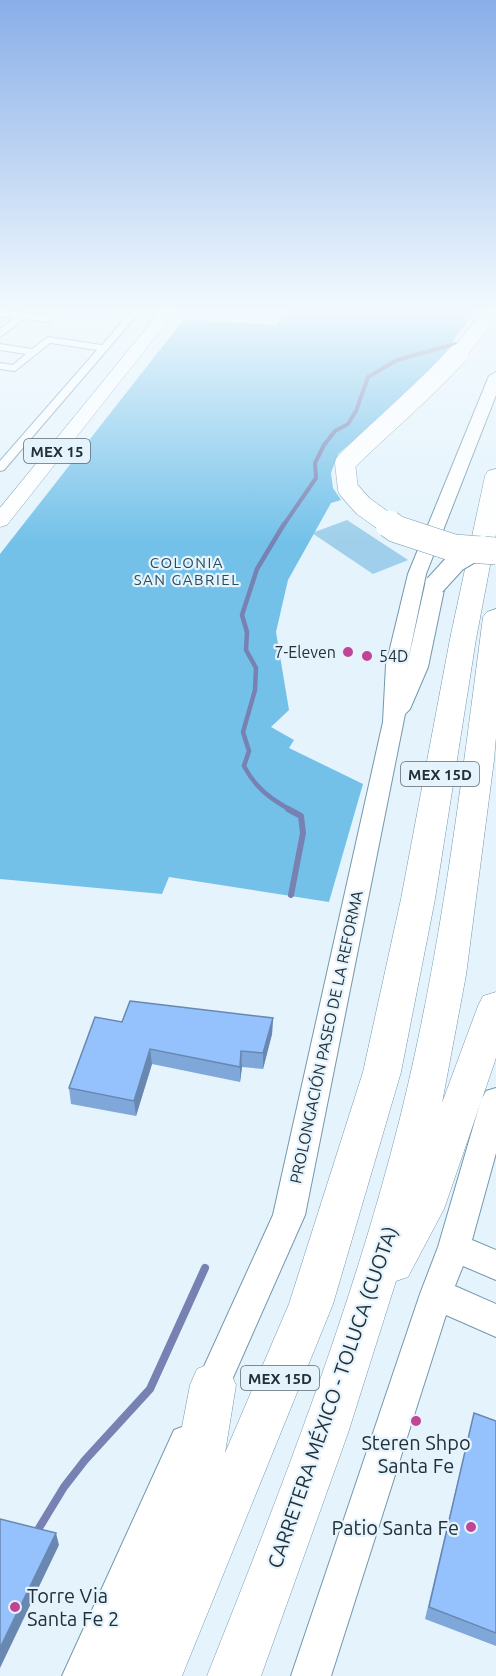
<svg xmlns="http://www.w3.org/2000/svg" width="496" height="1676" font-family="Ubuntu,sans-serif">
<style>
.green{fill:#9fcfea}
.forest{fill:#73c1e9}
.lines{fill:none;stroke-linecap:round;stroke-linejoin:round}
.stream-far3{stroke:#7782b3;stroke-width:4}
.stream-far2{stroke:#7782b3;stroke-width:4.5}
.stream-far1{stroke:#7782b3;stroke-width:6}
.stream{stroke:#7782b3;stroke-width:8}
.street-casing{stroke:#7498ac;stroke-width:2}
.secondary-casing{stroke:#7498ac;stroke-width:2}
.primary-casing{stroke:#7498ac;stroke-width:1}
.highway-casing{stroke:#7498ac;stroke-width:1}
.street{fill:#fff;fill-rule:evenodd}
.secondary{fill:#fff;fill-rule:evenodd}
.primary{fill:#fff;fill-rule:evenodd}
.highway{fill:#fff;fill-rule:evenodd}
.secondary-bridge-casing{stroke:#7498ac;stroke-width:22;stroke-linecap:butt}
.highway-bridge-far1-casing{stroke:#7498ac;stroke-width:21;stroke-linecap:butt}
.highway-bridge-casing{stroke:#7498ac;stroke-width:28;stroke-linecap:butt}
.secondary-bridge{stroke:#fff;stroke-width:20}
.highway-bridge-far1{stroke:#fff;stroke-width:20}
.highway-bridge{stroke:#fff;stroke-width:27}
.wall{fill:#80a7da}
.shaded-wall{fill:#6888b1}
.building{fill:#95c2fd;stroke:#6888b1;stroke-width:1.5}
.poi-dot{fill:#c14596;stroke:#e4f3fc;stroke-width:2}
.labels{text-anchor:middle;dominant-baseline:central;stroke-width:4.5;stroke-linejoin:round;paint-order:stroke}
.shield{fill:#e4f3fc;stroke:#5c6a74;stroke-width:1.5}
.shield-label{font-size:15px;font-weight:bold;fill:#223039}
.far-neighbourhood-label{font-size:15px;letter-spacing:1.5px;fill:#2a4c5e;stroke:#e4f3fc}
.poi-label{font-size:16px;fill:#223039;stroke:#e4f3fc;text-anchor:end}
.street-label{font-size:16px;fill:#223039;stroke:#e4f3fc}
.near-street-label{font-size:20px;fill:#223039;stroke:#e4f3fc}
.near-poi-label{font-size:20px;fill:#223039;stroke:#e4f3fc}
</style>
<rect width="100%" height="100%" fill="#e4f3fc"/>
<polygon class="green" points="347,520 408,560 373,574 312,533"/>
<polygon class="forest" points="287,308 478,308 456,336 443,357 421,381 338,454 331,473 333,488 341,500 331,503 288,580 276,632 289,710 271,727 294,740 289,748 363,784 329,902 169,877 162,894 0,879 0,554 184,319 276,325"/>
<g class="lines">
<polyline class="stream-far3" points="283,526 316,478 315,463 324,445 335,431 348,424 356,411 368,377 397,360 455,344"/>
<path class="stream-far2" d="M284,524L257,569L242,615L247,632L246,650L256,668L255,690L243,732L249,751L244,766C255,787 270,799 291,810"/>
<polyline class="stream-far1" points="288,809 301,816 303,833 291,895"/>
<polyline class="stream" points="39,1528 64,1487 85,1460 150,1389 205,1268"/>
<defs>
<g id="street">
<polygon points="134,308 143,308 4,470 0,471 0,461 97,350 50,343 15,371 0,369 0,363 13,365 26,354 0,350 0,344 32,349 48,337 102,345"/>
<polygon points="0,310 48,316 53,319 48,322 24,319 0,337 0,329 14,318 0,316"/>
</g>
<g id="secondary">
<polygon points="496,372 496,395 426,574 406,670 425,585 428,581 442,581 445,585 428,667 410,709 405,714 305,1215 220,1407 208,1412 196,1407 191,1395 273,1215 383,722 386,665 408,574 489,376"/>
<polygon points="496,1088 496,1153 472,1240 496,1250 496,1280 463,1266 455,1286 496,1304 496,1337 446,1315 331,1676 291,1676 420,1294 438,1247 481,1100 486,1091"/>
<polygon points="187,1425 200,1430 205,1443 103,1676 62,1676 174,1430"/>
</g>
<polygon id="primary" points="163,308 178,308 7,525 0,527 0,508"/>
<g id="highway">
<polygon points="485,308 496,308 496,318 465,358 451,358 449,354"/>
<polygon points="496,469 496,534 476,639 435,899 401,1072 333,1304 182,1676 102,1676 164,1521 190,1385 197,1369 213,1362 229,1369 236,1385 225,1453 289,1304 363,1072 401,899 450,639 485,476 488,471"/>
<path d="M496,609V737L494,760L466,975L442,1103L478,1006L483,996L496,992V1058L444,1209L408,1277L396,1281L348,1433L261,1676H207C280,1493 352,1309 400,1118C441,954 461,785 483,617L487,612Z"/>
</g>
</defs>
<use href="#street" class="street-casing"/>
<use href="#secondary" class="secondary-casing"/>
<use href="#primary" class="primary-casing"/>
<use href="#highway" class="highway-casing"/>
<use href="#street" class="street"/>
<use href="#secondary" class="secondary"/>
<use href="#primary" class="primary"/>
<use href="#highway" class="highway"/>
<defs>
<polyline id="secondary-bridge" points="435,585 456,562 483,546"/>
<path id="highway-bridge-far1" d="M391,526L363,506L348,489L345,463C382,426 423,393 458,354"/>
<polyline id="highway-bridge" points="389,524 396,529 454,548 496,551"/>
</defs>
<use href="#secondary-bridge" class="secondary-bridge-casing"/>
<use href="#highway-bridge-far1" class="highway-bridge-far1-casing"/>
<use href="#highway-bridge" class="highway-bridge-casing"/>
<use href="#secondary-bridge" class="secondary-bridge"/>
<use href="#highway-bridge-far1" class="highway-bridge-far1"/>
<use href="#highway-bridge" class="highway-bridge"/>
</g>
<g class="wall">
<polygon points="273,1018 272,1034 263,1069 242,1067 240,1082 152,1064 136,1116 71,1104 69,1088 122,1022"/>
<polygon points="474,1413 496,1421 496,1646 425,1619"/>
</g>
<g class="shaded-wall">
<polygon points="273,1018 272,1034 263,1069 263,1053"/>
<polygon points="150,1049 152,1064 136,1116 134,1101"/>
<polygon points="241,1051 242,1067 240,1082 240,1067"/>
<polygon points="56,1533 59,1545 0,1668 0,1648"/>
</g>
<g class="building">
<polygon points="130,1001 273,1018 263,1053 241,1051 240,1067 150,1049 134,1101 69,1088 95,1017 122,1022"/>
<polygon points="474,1413 496,1421 496,1633 429,1607"/>
<polygon points="0,1519 56,1533 0,1648"/>
</g>
<linearGradient id="sky" x2="0" y2="1"><stop stop-color="#89aee8"/><stop offset="0.57" stop-color="#f3fafe"/><stop offset="1" stop-color="#f3fafe" stop-opacity="0"/></linearGradient>
<rect width="496" height="543" fill="url(#sky)"/>
<g class="poi-dot">
<circle cx="348" cy="652" r="6"/>
<circle cx="367" cy="656" r="6"/>
<circle cx="416" cy="1421" r="6"/>
<circle cx="471" cy="1527" r="6"/>
<circle cx="15" cy="1607" r="6"/>
</g>
<g class="labels">
<g class="shield">
<rect x="24" y="439" width="66" height="24" rx="4.5"/>
<rect x="401" y="762" width="78" height="24" rx="4.5"/>
<rect x="241" y="1366" width="78" height="24" rx="4.5"/>
</g>
<g class="shield-label">
<text x="57" y="451">MEX 15</text>
<text x="440" y="774">MEX 15D</text>
<text x="280" y="1378">MEX 15D</text>
</g>
<g class="far-neighbourhood-label">
<text x="187" y="562">COLONIA<tspan x="187" dy="17">SAN GABRIEL</tspan></text>
</g>
<g class="poi-label">
<text x="336" y="652">7-Eleven</text>
<text x="379" y="656" text-anchor="start">54D</text>
</g>
<g class="street-label">
<text transform="translate(326 1037) rotate(-78)">PROLONGACIÓN PASEO DE LA REFORMA</text>
</g>
<g class="near-street-label">
<text transform="translate(332 1397) rotate(-71)">CARRETERA MÉXICO - TOLUCA (CUOTA)</text>
</g>
<g class="near-poi-label">
<text x="416" y="1442">Steren Shpo<tspan x="416" dy="23">Santa Fe</tspan></text>
<text x="459" y="1527" text-anchor="end">Patio Santa Fe</text>
<text x="27" y="1595" text-anchor="start">Torre Via<tspan x="27" dy="23">Santa Fe 2</tspan></text>
</g>
</g>
</svg>
